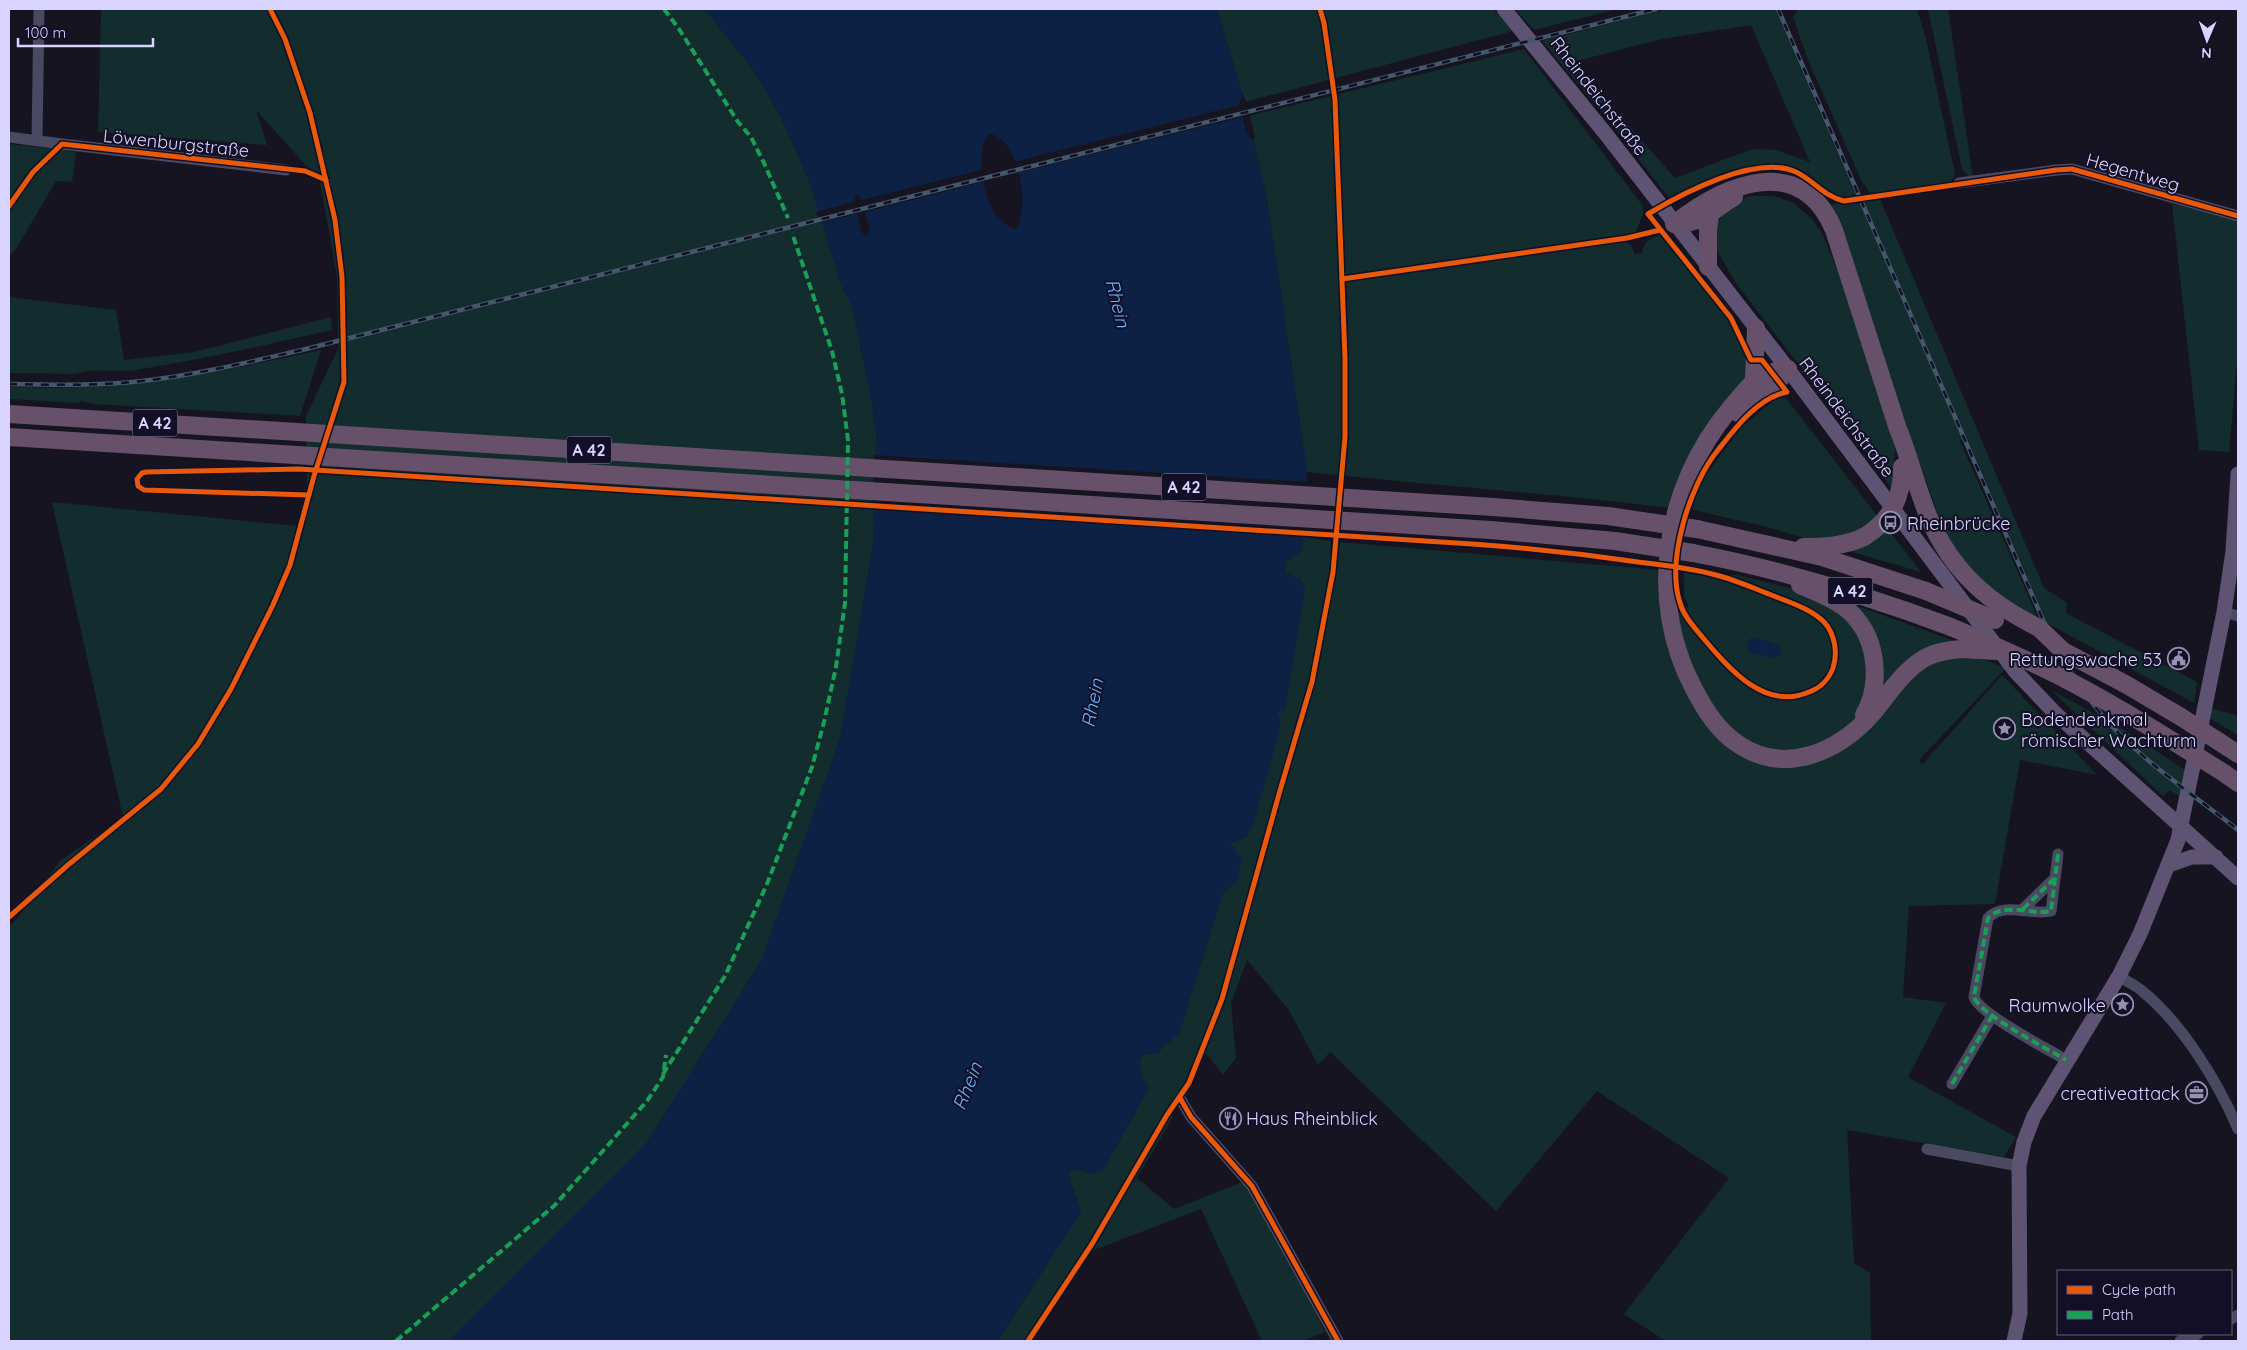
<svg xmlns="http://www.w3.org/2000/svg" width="2247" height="1350" font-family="Quicksand,sans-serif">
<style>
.green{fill:#132c2d;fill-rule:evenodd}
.water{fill:#0d2144;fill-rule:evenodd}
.pier{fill:#161421}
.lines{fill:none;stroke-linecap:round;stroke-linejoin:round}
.minor{stroke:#4a4962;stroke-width:11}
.major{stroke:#5e5373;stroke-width:15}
.highway{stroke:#67516a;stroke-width:18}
.rail-casing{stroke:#43596b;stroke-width:4.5}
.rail{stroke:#130f26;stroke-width:2.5;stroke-dasharray:8;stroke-linecap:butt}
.highway-bridge{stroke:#67516a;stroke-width:18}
.quiet{stroke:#1a9f57;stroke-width:4;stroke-dasharray:8 4;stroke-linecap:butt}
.cycleway-casing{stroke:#130f26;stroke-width:8}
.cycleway{stroke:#e8590c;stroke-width:5}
.labels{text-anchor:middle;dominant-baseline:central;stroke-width:4;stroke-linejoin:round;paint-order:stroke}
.shield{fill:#130f26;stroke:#9e99be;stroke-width:1}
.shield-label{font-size:16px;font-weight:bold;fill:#d9d4ff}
.street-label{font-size:18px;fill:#d9d4ff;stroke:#130f26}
.poi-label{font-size:18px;fill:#d9d4ff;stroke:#130f26;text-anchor:start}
.water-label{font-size:19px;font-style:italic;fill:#62b6ff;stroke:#130f26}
</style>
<rect width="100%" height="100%" fill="#161421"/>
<g class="green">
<polygon points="101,9 705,9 754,71 779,113 799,157 812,189 841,284 852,306 871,396 877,441 873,545 840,739 761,962 644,1150 453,1341 9,1341 9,926 15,921 60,861 123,817 52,502 297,526 307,488 306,416 338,349 337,277 320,181 256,110 267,145 98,132"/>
<polygon points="1217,9 1493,9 1513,31 1245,102"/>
<polygon points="1515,9 1617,9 1534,30"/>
<path d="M1666,9H1775L1856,196L1836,197C1827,192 1821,183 1812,177C1773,153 1735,170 1698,187C1688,191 1679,197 1669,198L1613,126L1542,41ZM1751,25L1810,162L1776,150L1752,149L1675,178L1573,62L1662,39Z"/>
<polygon points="1798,9 1917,9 1926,39 1955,174 1951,183 1883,195 1870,193 1861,180 1808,60 1793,17"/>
<polygon points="1928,9 1948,9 1973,178 1968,176 1962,169"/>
<path d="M1524,49L1643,206V215L1635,233L1537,249V254L1623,241L1631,245L1635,254L1642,253C1644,242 1650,237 1661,235C1697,272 1740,321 1752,372L1671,508C1550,493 1428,485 1307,472L1267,199L1248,116Z"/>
<polygon points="9,144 67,150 76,153 72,182 56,181 16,249 9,256"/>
<polygon points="1751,196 1773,196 1792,202 1812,219 1823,235 1838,272 1888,424 1895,447 1892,489 1864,449 1735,282 1714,245 1716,226 1727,207 1736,201"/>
<path d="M1880,199L2044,588L2067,603L2066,613L2197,682L2194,703L2047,623L1966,436L1960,441L2038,618C2014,606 1990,591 1971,571C1959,558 1951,541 1942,525L1826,205Z"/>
<polygon points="2172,204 2238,220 2238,353 2229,452 2199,450"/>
<path d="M9,297L116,310L124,360L194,352L331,317L332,330C267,345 202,359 136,370C117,373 94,367 76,374L9,373Z"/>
<path d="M321,350L300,416L93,404L81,401L78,403L9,399V387C118,392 216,373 321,350Z"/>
<polygon points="1786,398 1921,572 1763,526 1689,509 1698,485 1741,428 1775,399"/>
<path d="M1303,537L1331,541L1330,556H1338L1340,542L1659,570L1676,613L1689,606L1684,597V572L1738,575L1849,603L1960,643L1972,655L2006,668L1919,760L1922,765L2002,675L2097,775L2020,760L1995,904L1909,906L1903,997L1946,1003L1908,1077L2016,1137L2004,1157L1847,1130L1854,1263L1870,1273L1871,1341H1666L1624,1314L1729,1178L1597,1091L1496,1211L1330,1052L1318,1065L1289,1010L1247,960L1231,1003L1236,1058L1223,1075L1208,1056L1199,1051L1187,1081L1166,1111L1173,1117L1137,1178L1174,1209L1242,1182L1249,1187L1281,1239L1325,1332L1303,1341H1262L1201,1209L1089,1252H1084L1026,1341H997L1081,1212C1078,1198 1069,1186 1069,1172L1078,1169L1094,1174L1142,1076L1139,1063L1144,1054L1157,1053L1179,1033L1223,893L1238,879L1230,843L1247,836L1277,712L1285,709L1305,589L1300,579L1285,573L1286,562L1302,550Z"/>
<polygon points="2051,690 2126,731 2185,770 2179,796 2169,790 2163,796"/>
<polygon points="2211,708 2238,716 2238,735 2209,718"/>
</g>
<g class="water">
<path d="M705,9H1217L1245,102L1267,199L1307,472L1302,550L1286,562L1285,572L1300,579L1305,589L1285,710L1277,712L1281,722L1277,740L1254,822L1247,836L1230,843L1242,859L1238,879L1223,893L1179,1033L1157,1053L1144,1054L1139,1063L1142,1076L1149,1088L1104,1169L1094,1174L1078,1169L1069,1172C1069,1186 1078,1198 1081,1212L997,1341H448L647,1142L762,959L840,739L873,545L877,441L871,396L852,306L841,284L812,189L799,157L779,113L754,71ZM990,134C1011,137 1020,172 1022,190C1024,201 1021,214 1019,225L1014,230C1010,228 997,217 994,212C984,198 974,146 990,134Z"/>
<polygon points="1751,637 1773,643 1781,648 1782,652 1780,656 1770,658 1750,652 1747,650"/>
</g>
<g class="pier">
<polygon points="1242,94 1247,102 1255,138 1254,140 1247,135 1242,117 1016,173 1013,162 1239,105"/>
<polygon points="985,169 987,181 865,212 870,230 867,236 862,233 857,214 819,223 816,212 854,202 856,193 862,200"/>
<polygon points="874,455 1309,482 1305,536 872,508"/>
</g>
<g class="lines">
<g class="minor">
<polyline points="9,137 62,144 286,170"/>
<polyline points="37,140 39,9"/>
<polyline points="1959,183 2056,170 2072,169 2238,216"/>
<polyline points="2224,612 2238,616"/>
<path d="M2058,854L2051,911C2033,916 2004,901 1988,918L1974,997C1979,1014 2048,1049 2066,1060"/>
<polyline points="2023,909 2055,878"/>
<path d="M2119,976C2126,981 2135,985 2141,990C2182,1023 2218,1082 2238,1129"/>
<polyline points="1952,1084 1992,1016"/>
<polyline points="1180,1098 1191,1117 1252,1186 1338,1341"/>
<polyline points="1927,1149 2019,1166"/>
<polyline points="2231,1319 2238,1315"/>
<polyline points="2180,1341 2198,1334"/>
</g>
<g class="major">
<polyline points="1504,9 1605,133 1788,369 2015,671 2055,713 2238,878"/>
<polyline points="2169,865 2192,857 2216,857"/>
<polyline points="2014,1341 2020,1313 2019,1166 2024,1142 2034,1116 2119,976 2140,934 2178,840 2224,612 2233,551 2238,474"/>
</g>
<g class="highway">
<path d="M1674,224C1725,184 1801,151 1834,230L1898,429C1908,453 1914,478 1923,502C1944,563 1982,600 2039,628"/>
<path d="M1675,224C1707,222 1709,212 1734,197"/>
<polyline points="1708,267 1708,230 1710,215"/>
<path d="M1788,369C1754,373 1750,386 1729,410C1665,487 1646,599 1694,689C1705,710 1718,731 1738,744C1785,776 1838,752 1872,714C1887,696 1900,675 1920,661C1933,652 1948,650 1963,649"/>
<polyline points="1754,380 1756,328"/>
<polyline points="1738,413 1779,380 1788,369"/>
<polyline points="9,414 1493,507"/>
<polyline points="9,437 1491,530"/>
<polyline points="1697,529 1822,557 1926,591"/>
<path d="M1803,547C1824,547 1845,546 1864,537"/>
<path d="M1693,553C1783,570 1866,595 1951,627"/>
<path d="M1800,585C1818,593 1840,601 1853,615C1878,641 1881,685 1864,715"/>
<polyline points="2063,651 2127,685 2181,717"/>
<polyline points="2218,741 2238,754"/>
<polyline points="2224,773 2238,783"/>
</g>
<defs>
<g id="rail">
<path d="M1778,9L2050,636C2063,660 2077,683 2093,704C2132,755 2189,791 2238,830"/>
<path d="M9,384C53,385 98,386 142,381C196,375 249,362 302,350L1656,9"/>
</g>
</defs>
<use href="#rail" class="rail-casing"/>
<use href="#rail" class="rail"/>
<g class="highway-bridge">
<polyline points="1493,507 1608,516 1697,529"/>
<polyline points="1491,530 1615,541 1693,553"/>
<path d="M1864,537C1890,521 1903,497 1902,467"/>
<polyline points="1926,591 1995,620"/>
<path d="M1951,627C1991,644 2031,661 2069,681C2122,709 2173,741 2224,773"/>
<polyline points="2039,628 2063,651"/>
<polyline points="1963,649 1996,651"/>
<polyline points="2181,717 2218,741"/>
</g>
<g class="quiet">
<polyline points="664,9 679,29 738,122 751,137 764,163 788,218"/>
<path d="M2058,854L2051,911C2033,916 2004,901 1988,918L1974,997C1979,1014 2048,1049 2066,1060"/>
<polyline points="2023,909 2055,878"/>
<polyline points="663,1074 725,976 767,884 812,767 824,722 836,667 845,603 848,440 842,394 832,351 792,233"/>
<polyline points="1952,1084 1992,1016"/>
<polyline points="396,1341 555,1205 647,1101 663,1077 666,1055"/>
</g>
<defs>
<g id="cycleway">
<polyline points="9,206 33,172 62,144 305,171 326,180"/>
<polyline points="1342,279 1627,238 1660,230"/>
<path d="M309,495L144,490L138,486L137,479L142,473L146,472L299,469L1472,544C1528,548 1583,554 1638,562C1664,565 1691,568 1716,575C1736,580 1755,589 1774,596C1791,603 1811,609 1824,622C1835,634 1838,653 1833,668C1829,679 1820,688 1809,692C1765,711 1729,669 1704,639C1695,628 1684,617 1680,603C1666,560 1690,484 1718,450C1736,427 1758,398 1787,392L1762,360H1751L1731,318L1648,214C1683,193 1756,154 1796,172C1813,180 1825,197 1844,201L2056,170L2072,169L2238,216"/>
<polyline points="9,917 68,865 161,789 198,744 231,689 273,605 290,565 314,476 344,382 342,277 335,220 310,113 285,39 270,9"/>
<polyline points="1180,1098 1191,1117 1252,1186 1338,1341"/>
<polyline points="1028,1341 1092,1244 1167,1115 1189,1083 1222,999 1279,794 1312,682 1333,572 1345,437 1345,358 1335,100 1324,23 1320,9"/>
</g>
</defs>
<use href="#cycleway" class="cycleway-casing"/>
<use href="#cycleway" class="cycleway"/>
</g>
<defs>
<symbol id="bus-ring" viewBox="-11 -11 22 22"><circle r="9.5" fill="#130f26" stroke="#9591b1" stroke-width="1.5"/><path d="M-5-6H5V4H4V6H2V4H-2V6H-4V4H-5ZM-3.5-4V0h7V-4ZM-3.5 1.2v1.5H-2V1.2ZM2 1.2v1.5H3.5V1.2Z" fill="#9591b1"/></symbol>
<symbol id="civic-ring" viewBox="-11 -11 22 22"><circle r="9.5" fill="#130f26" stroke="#9591b1" stroke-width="1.5"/><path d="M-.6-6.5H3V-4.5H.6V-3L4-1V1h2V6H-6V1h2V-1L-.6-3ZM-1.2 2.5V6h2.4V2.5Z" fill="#9591b1"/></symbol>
<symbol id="sight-ring" viewBox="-11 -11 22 22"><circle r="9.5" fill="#130f26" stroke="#9591b1" stroke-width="1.5"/><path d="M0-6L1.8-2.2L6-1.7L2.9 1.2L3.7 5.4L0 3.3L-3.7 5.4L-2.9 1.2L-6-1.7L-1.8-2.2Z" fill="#9591b1"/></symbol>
<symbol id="office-ring" viewBox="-11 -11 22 22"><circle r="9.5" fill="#130f26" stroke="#9591b1" stroke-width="1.5"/><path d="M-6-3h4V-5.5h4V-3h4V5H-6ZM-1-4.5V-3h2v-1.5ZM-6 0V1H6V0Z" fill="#9591b1"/></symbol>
<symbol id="restaurant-ring" viewBox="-11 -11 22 22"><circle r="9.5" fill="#130f26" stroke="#9591b1" stroke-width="1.5"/><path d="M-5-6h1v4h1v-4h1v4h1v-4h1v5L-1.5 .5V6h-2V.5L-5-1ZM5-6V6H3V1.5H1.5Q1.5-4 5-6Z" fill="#9591b1"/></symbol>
</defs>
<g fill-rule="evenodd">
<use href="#bus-ring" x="1878" y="510" width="25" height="25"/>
<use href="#civic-ring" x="2166" y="646" width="25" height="25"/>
<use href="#sight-ring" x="1992" y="716" width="25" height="25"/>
<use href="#sight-ring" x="2110" y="992" width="25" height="25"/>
<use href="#office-ring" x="2184" y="1080" width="25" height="25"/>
<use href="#restaurant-ring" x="1218" y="1106" width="25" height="25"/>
</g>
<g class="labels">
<g class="shield">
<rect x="132.5" y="409.5" width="45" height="27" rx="4"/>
<rect x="566.5" y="436.5" width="45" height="27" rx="4"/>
<rect x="1161.5" y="473.5" width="45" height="27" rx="4"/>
<rect x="1827.5" y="577.5" width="45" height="27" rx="4"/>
</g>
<g class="shield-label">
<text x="155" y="423">A 42</text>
<text x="589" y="450">A 42</text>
<text x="1184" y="487">A 42</text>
<text x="1850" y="591">A 42</text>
</g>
<g class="street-label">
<text transform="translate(1599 96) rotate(52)">Rheindeichstraße</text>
<text transform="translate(176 143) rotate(6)">Löwenburgstraße</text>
<text transform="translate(2133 172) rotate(16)">Hegentweg</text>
<text transform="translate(1847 417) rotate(53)">Rheindeichstraße</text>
</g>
<g class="poi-label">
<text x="1907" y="523">Rheinbrücke</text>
<text x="2162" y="659" text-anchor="end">Rettungswache 53</text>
<text x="2021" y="719">Bodendenkmal<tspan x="2021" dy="21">römischer Wachturm</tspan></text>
<text x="2106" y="1005" text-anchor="end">Raumwolke</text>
<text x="2180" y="1093" text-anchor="end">creativeattack</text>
<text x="1246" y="1118">Haus Rheinblick</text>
</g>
<g class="water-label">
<text transform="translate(1118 303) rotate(76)">Rhein</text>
<text transform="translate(1092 703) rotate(-79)">Rhein</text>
<text transform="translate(967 1086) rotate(-68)">Rhein</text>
</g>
</g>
<rect width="2247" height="1350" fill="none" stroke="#d9d4ff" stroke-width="20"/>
<rect x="2057" y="1270" width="175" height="65" fill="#130f26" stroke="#625e7d"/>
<rect x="2067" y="1286" width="25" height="8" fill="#e8590c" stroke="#625e7d"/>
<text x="2102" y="1295" font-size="15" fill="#d9d4ff">Cycle path</text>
<rect x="2067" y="1311" width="25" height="8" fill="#1a9f57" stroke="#625e7d"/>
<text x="2102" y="1320" font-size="15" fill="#d9d4ff">Path</text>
<g transform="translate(2207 40) rotate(182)" stroke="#130f26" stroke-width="4" paint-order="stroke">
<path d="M0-4L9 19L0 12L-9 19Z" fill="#d9d4ff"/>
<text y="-8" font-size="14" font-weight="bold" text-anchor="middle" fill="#d9d4ff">N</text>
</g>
<path d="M18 38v8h135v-8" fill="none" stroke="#d9d4ff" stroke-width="2.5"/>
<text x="25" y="38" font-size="15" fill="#d9d4ff" stroke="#130f26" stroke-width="4" paint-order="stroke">100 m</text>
</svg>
